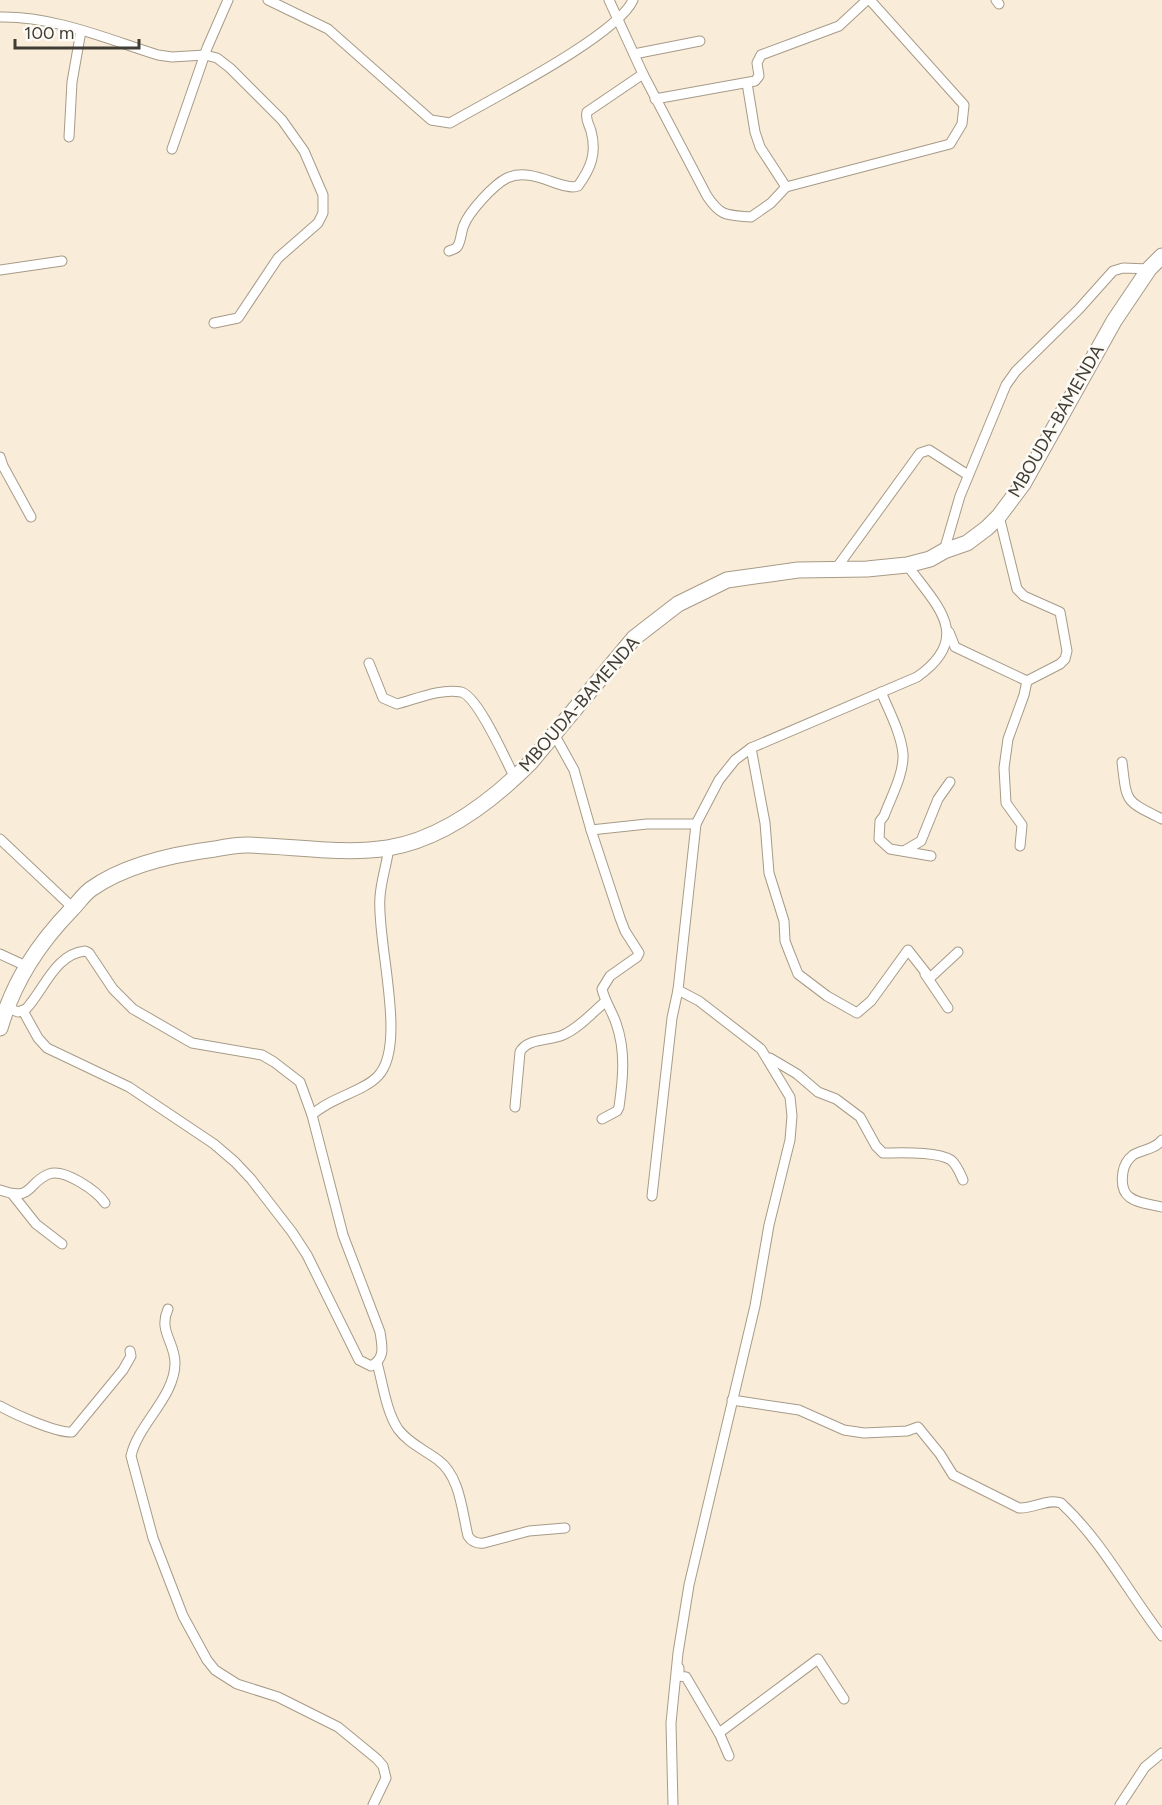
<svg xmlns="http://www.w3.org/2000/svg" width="1162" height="1805" font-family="Figtree,sans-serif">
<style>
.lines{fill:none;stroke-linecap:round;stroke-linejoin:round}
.minor-casing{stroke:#a79b88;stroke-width:11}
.trunk-casing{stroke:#a79b88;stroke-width:17}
.minor{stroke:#fff;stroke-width:9}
.trunk{stroke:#fff;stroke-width:15}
.labels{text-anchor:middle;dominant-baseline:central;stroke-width:5;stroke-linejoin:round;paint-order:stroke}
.street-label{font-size:18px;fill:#413c34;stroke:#fdfbf6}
</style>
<rect width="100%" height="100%" fill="#f9ecd8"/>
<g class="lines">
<defs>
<g id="minor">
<path d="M268,0L328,29L431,120L450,123C489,100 617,36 633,0"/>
<path d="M609,0L643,74L707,196C721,217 727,215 751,217L771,203L786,187L950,144L962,124L964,105L870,0"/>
<polyline points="996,0 999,4"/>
<path d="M0,17C54,16 107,39 158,55L172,57L205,55L217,58L230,68L282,120L304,151L323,195V213L318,223L278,258L238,318L214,323"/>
<polyline points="634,54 700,41"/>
<polyline points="747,83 755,132 760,147 786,187"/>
<polyline points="655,99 755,81 759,76 757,63 761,55 839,26 867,0"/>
<polyline points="69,137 72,82 81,31"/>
<polyline points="172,149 207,48 228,0"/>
<path d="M449,251C451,250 456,249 457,247C461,243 461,231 464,225C469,212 493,185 507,178C532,166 563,192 578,186C591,168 597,153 591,131C589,124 585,120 587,112L643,74"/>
<polyline points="0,270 62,261"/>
<polyline points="0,457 3,466 31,517"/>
<polyline points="999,516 1017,589 1024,596 1060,612 1067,651 1065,659 1060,664 1027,681"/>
<polyline points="944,551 960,496 1006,385 1016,371 1079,309 1113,271 1123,268 1149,269"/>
<polyline points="835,570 920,453 929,450 968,475"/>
<polyline points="949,632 955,647 1027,681 1024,695 1008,739 1004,768 1006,803 1022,825 1020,846"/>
<path d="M369,663L383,698L397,704C416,699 441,688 461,692C478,696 506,761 515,778"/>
<path d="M881,692C889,711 901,733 903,754C904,774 891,797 884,816L880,821L879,839L890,849L931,856"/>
<path d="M554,734L574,770L591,830L620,918L625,931L639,953L637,957L610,976L602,989C605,1002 612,1011 616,1023C626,1051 623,1079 619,1107L617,1111L602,1119"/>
<polyline points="751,748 765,823 769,873 784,921 785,941 790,954 798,974 827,996 857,1013 871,1001 908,950 930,978 958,952"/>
<path d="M1122,762C1127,803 1124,800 1162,819"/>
<polyline points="591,830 647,824 696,824"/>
<polyline points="0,839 73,908"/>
<polyline points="904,851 921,841 938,799 950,782"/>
<polyline points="0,954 26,966"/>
<polyline points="925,974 948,1008"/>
<path d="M6,1007L18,1012L26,1009C44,990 55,954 85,951L89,953L113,989L133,1009L192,1043L262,1055L274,1062L300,1082L312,1115L343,1235L380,1332C382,1346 386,1358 371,1366L359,1360L307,1255L292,1232L251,1179L235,1162L214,1144L129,1087L47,1048L38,1038L23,1011"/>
<path d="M770,1058L797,1074L818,1092L836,1099L860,1117L876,1146L883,1153C901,1153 936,1151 951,1160C957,1165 960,1173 963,1180"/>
<path d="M515,1107L520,1052C527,1038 550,1041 563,1035C579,1028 592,1013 605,1002"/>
<path d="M312,1115C331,1097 363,1092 378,1076C408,1045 376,940 380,897C381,880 387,864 389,847"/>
<path d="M1162,1140C1154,1150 1143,1149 1133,1155C1128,1159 1124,1166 1123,1172C1118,1202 1139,1202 1162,1207"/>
<path d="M0,1190C34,1202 26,1183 49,1174C64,1168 97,1191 105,1203"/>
<polyline points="13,1195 36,1224 62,1244"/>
<polyline points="652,1196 672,1018 678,990"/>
<path d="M168,1309C158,1331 175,1342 175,1363C175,1397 138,1424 131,1456L153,1538L183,1616L207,1660L215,1670L237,1684L278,1697L338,1727L377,1759L383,1766L386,1778L373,1805"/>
<path d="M377,1363C383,1384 386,1411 398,1429C408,1443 425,1450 438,1460C460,1476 462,1511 468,1536C472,1542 477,1544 484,1543L529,1531L565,1528"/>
<path d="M732,1400L799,1410L844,1430L864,1433L907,1431L918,1427L940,1454L953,1475L1019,1508C1033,1509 1048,1498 1061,1503C1102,1541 1128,1592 1162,1636"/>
<path d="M0,1406C14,1414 56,1433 72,1432L123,1370L131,1356L130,1351"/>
<polyline points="679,1668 679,1676 686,1677 720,1735 729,1756"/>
<polyline points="719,1733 818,1659 844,1699"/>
<path d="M673,1805L671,1723L678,1653L689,1585L755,1306L769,1225L790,1140L792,1116L790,1097L761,1049L699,1001L678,990L696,824L719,780L735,760L751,748L917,677C974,637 937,606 907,565"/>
<polyline points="1120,1805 1145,1767 1162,1753"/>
</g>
<path id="trunk" d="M0,1028C14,981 38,944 72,909C78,903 84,894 91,889C125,865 175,854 215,849C225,847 236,845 247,845C293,846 342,855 388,848C442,839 492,801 530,763L634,638L678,604L727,580L798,570L867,569L907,565L930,559L944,551L967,543L987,528L999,516L1023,484L1114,321L1149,269L1162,256"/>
</defs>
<use href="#minor" class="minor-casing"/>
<use href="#trunk" class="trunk-casing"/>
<use href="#minor" class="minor"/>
<use href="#trunk" class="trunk"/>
</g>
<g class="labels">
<g class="street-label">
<text transform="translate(1056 421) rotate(-60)">MBOUDA-BAMENDA</text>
<text transform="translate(579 704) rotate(-49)">MBOUDA-BAMENDA</text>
</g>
</g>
<path d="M15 39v9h124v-9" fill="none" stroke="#413c34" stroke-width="3"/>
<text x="24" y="39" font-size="18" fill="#413c34" stroke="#fdfbf6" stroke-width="4.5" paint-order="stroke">100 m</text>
</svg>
